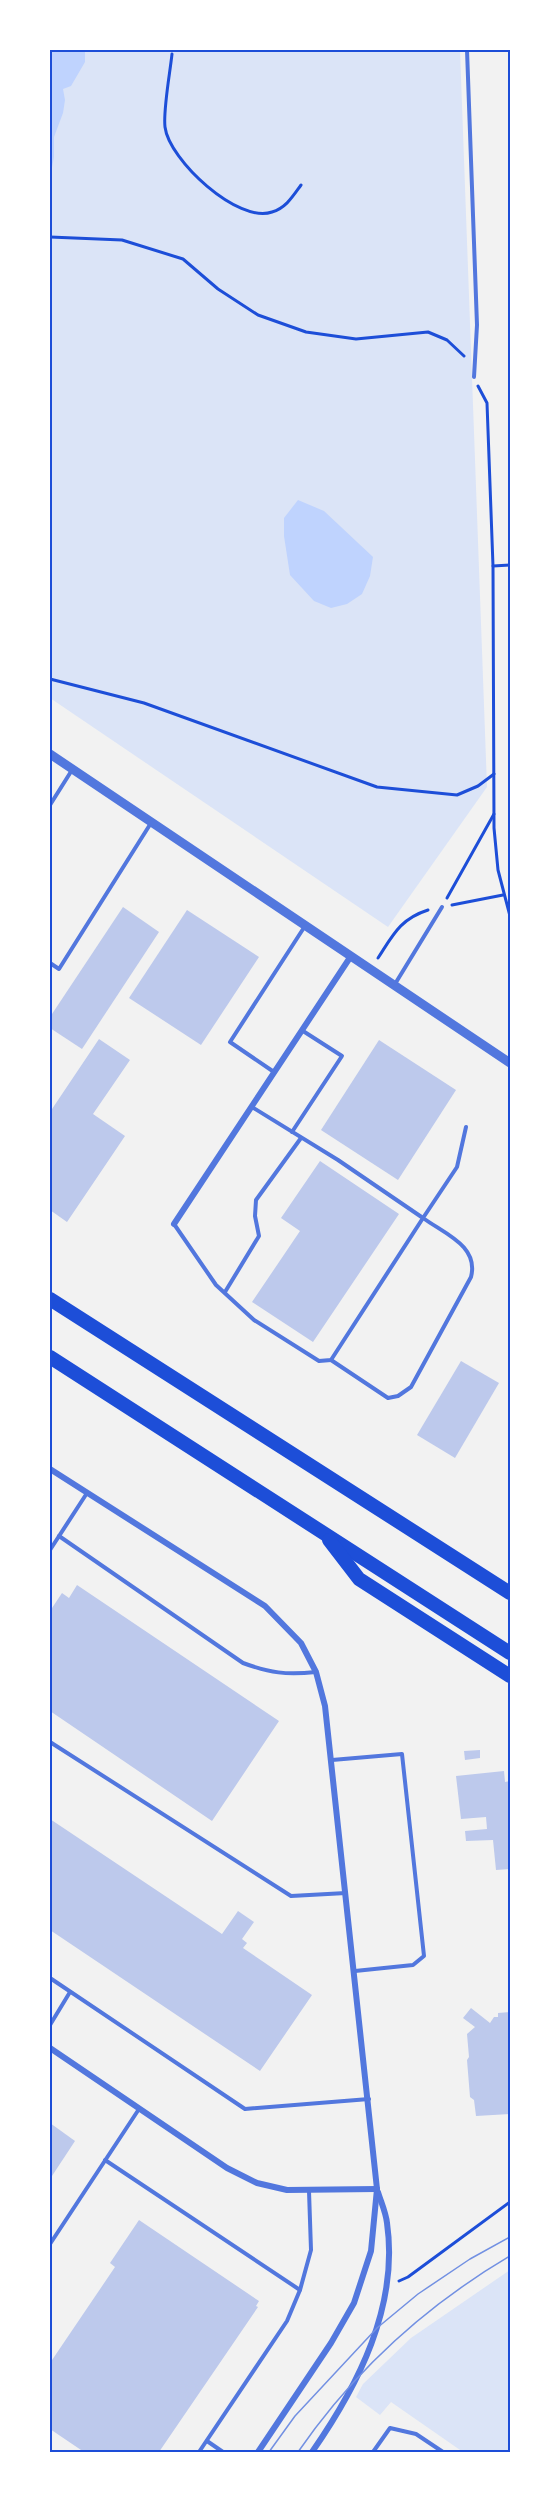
<svg xmlns="http://www.w3.org/2000/svg" width="560" height="2502" font-family="'Roboto Condensed',sans-serif">
<style>
.green{fill:#dbe4f7}
.water{fill:#bfd3fe}
.building{fill:#bdc9ec}
.lines{fill:none;stroke-linecap:round;stroke-linejoin:round}
.path{stroke:#1d4ed8;stroke-width:3}
.service{stroke:#5277de;stroke-width:4}
.minor{stroke:#5277de;stroke-width:6}
.tertiary{stroke:#5277de;stroke-width:9}
.motorway{stroke:#1d4ed8;stroke-width:14}
.tram{stroke:#7290e2;stroke-width:1.5}
.neatline{fill:none;stroke:#1d4ed8;stroke-width:2}
</style>
<rect width="100%" height="100%" fill="#f2f2f2"/>
<g class="green">
<polygon points="50,50 460,50 487,787 388,927 50,698"/>
<polygon points="510,2270 510,2452 463,2452 391,2402 380,2415 356,2397 363,2384 411,2338"/>
</g>
<g class="water">
<polygon points="50,50 85,50 85,62 71,86 63,89 65,100 63,113 54,137 54,157 50,178"/>
<polygon points="298,500 324,511 373,557 370,576 362,594 347,604 331,608 314,601 290,575 284,536 284,518"/>
</g>
<g class="building">
<polygon points="123,907 159,932 82,1049 50,1028 50,1017"/>
<polygon points="187,910 259,957 201,1045 129,998"/>
<polygon points="99,1039 130,1060 93,1114 125,1136 67,1222 50,1210 50,1112"/>
<polygon points="379,1040 456,1090 398,1180 321,1130"/>
<polygon points="320,1161 399,1214 313,1342 252,1302 300,1231 281,1218"/>
<polygon points="461,1361 499,1383 455,1458 417,1435"/>
<polygon points="77,1585 279,1721 212,1821 50,1711 50,1611 62,1593 69,1598"/>
<polygon points="480,1750 480,1758 465,1760 464,1751"/>
<polygon points="504,1771 505,1782 510,1781 510,1869 496,1870 493,1840 466,1841 465,1831 487,1829 486,1817 461,1819 456,1776"/>
<polygon points="50,1819 222,1934 238,1911 254,1922 242,1939 247,1943 243,1948 312,1995 260,2071 50,1930"/>
<polygon points="471,2008 490,2023 494,2017 498,2017 498,2013 510,2012 510,2114 476,2116 474,2100 470,2097 467,2060 469,2057 467,2034 475,2027 463,2018"/>
<polygon points="50,2123 75,2141 50,2179"/>
<polygon points="139,2220 259,2301 256,2306 258,2307 159,2452 84,2452 50,2429 50,2363 115,2267 110,2263"/>
</g>
<g class="lines">
<g class="path">
<path d="M172,54C170,73 163,110 165,127C169,160 238,224 272,212C286,208 293,196 301,185"/>
<polyline points="50,237 122,240 183,259 218,289 258,315 306,332 356,339 428,332 447,340 464,356"/>
<polyline points="478,386 487,403 493,566 494,828 498,870 510,916"/>
<polyline points="493,566 510,565"/>
<polyline points="50,679 144,703 377,787 457,795 478,786 494,774"/>
<polyline points="447,898 494,814"/>
<polyline points="452,905 503,895"/>
<path d="M378,958C393,935 400,919 428,910"/>
<polyline points="399,2281 408,2277 510,2202"/>
</g>
<g class="service">
<polyline points="467,50 477,325 474,377"/>
<polyline points="50,805 72,770"/>
<polyline points="50,963 59,969 151,823"/>
<polyline points="395,984 442,907"/>
<polyline points="274,1072 230,1042 305,926"/>
<polyline points="292,1132 342,1056 303,1031"/>
<polyline points="174,1224 216,1285 254,1320 319,1361 331,1360 423,1218 338,1160 252,1107"/>
<polyline points="225,1292 259,1236 255,1216 256,1200 301,1138"/>
<path d="M331,1360L388,1398L398,1396L411,1387L471,1277C479,1246 445,1234 423,1218L457,1167L466,1127"/>
<path d="M59,1536L243,1663C270,1673 286,1675 316,1672"/>
<polyline points="50,1550 87,1493"/>
<polyline points="50,1742 291,1896 346,1893"/>
<polyline points="332,1760 402,1754 424,1956 413,1965 355,1971"/>
<polyline points="50,1978 245,2109 369,2099"/>
<polyline points="50,2025 70,1992"/>
<polyline points="105,2160 300,2290"/>
<polyline points="50,2244 139,2109"/>
<polyline points="207,2441 223,2452"/>
<polyline points="199,2452 287,2321 300,2290 311,2250 309,2191"/>
<polyline points="373,2452 390,2428 416,2434 443,2452"/>
</g>
<g class="minor">
<polyline points="174,1224 351,956"/>
<polyline points="50,1469 265,1606 301,1643 316,1672 325,1706 377,2189 371,2251 354,2303 331,2343 258,2452"/>
<polyline points="50,2048 227,2168 257,2183 287,2190 377,2189"/>
<path d="M312,2452C358,2386 399,2306 387,2223C386,2213 381,2202 378,2192"/>
</g>
<polyline class="tertiary" points="50,754 510,1063"/>
<g class="motorway">
<polyline points="50,1299 510,1593"/>
<polyline points="50,1357 510,1653"/>
<polyline points="329,1540 359,1579 510,1676"/>
</g>
<g class="tram">
<polyline points="269,2452 295,2416 377,2328 418,2294 470,2259 510,2237"/>
<path d="M298,2452C354,2371 425,2306 510,2256"/>
</g>
</g>
<rect width="560" height="2502" fill="none" stroke="#ffffff" stroke-width="102"/>
<rect x="51" y="51" width="458" height="2400" class="neatline"/>
</svg>
